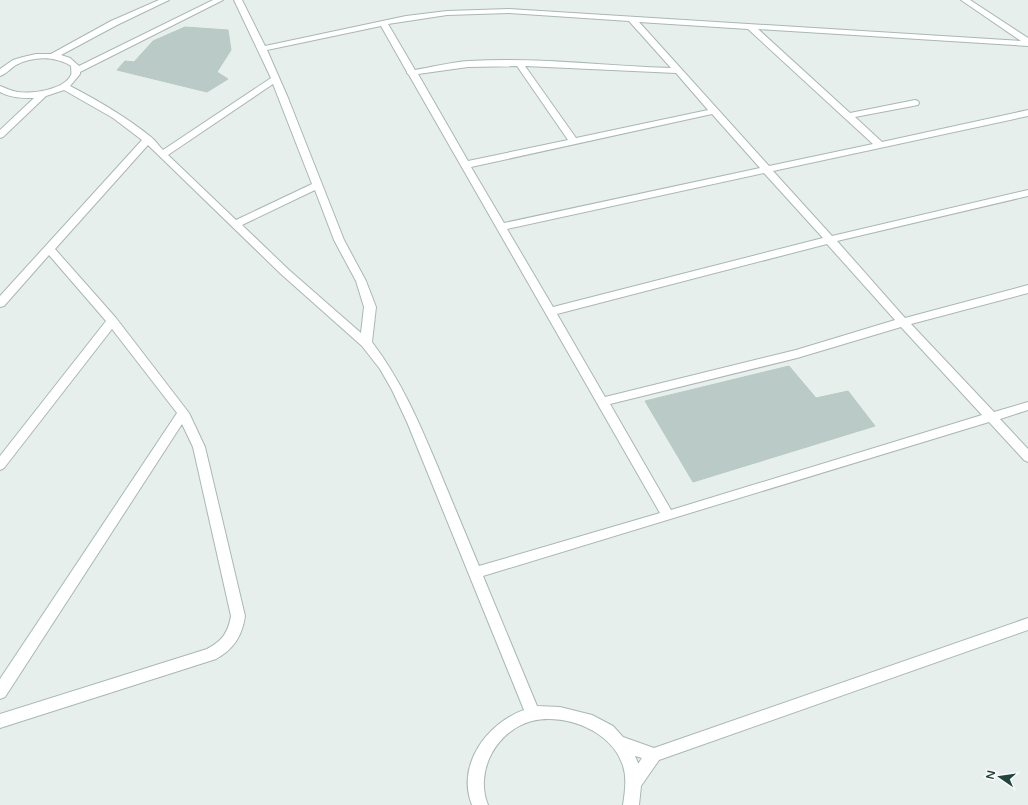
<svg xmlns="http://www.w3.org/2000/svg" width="1028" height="805" font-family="'Varela Round',sans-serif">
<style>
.building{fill:#bacac6;stroke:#b7cac4}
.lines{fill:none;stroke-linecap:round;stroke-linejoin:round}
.minor-casing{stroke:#a8b8b4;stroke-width:2}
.minor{fill:#fff;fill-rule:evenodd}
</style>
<rect width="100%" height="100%" fill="#e6efec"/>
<g class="building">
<polygon points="185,27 228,30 231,50 217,72 228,79 207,92 117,70 125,61 134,62 153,41"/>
<polygon points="789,366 816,398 848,391 875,426 693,482 645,401"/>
</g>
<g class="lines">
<defs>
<path id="minor" d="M159,0H169L117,25L61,55L70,58L79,66L213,0H223L80,72V74L70,86C99,101 126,117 151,137C155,140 159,146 163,150L271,78L234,0H242L265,46L406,16L447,11L509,9L1021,41L961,0H970L1028,38V46L758,29L850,113L915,100L918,101L919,103L918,105L855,117L882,142L1028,110V116L773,171L832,236L1028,190V196L837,241L905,318L1028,285V293L911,324L994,412L1028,402V410L1000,419L1028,449V462L1024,460L989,422L483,576L537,706L560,707L592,715L613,726L623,737L654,748L1028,618V630L659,760L641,786L639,805H623C625,792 627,778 623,766C612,731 566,713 532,721C497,730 474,771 488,805H472C456,765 487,723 524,710L407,422L392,390L380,369L362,346L281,274L148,145L55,249L116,318L189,413L205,447L245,616C242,636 234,649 216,659L0,728V714L207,649C222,641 228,633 231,616L193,447L182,424L5,697L0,699V679L177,413L112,329L4,468L0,470V456L106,321L49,255L4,306L0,307V296L142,140L113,118L64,90L46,96L3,137L0,138V130L34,98C22,98 11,98 0,92V86C6,88 11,91 18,92C32,94 64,90 71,75C72,73 71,69 71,66C55,56 33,56 16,65C11,68 6,74 0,76V69L13,60L23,57L36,54H51L111,21ZM509,13L629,21L671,68C604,66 537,57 469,61C451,62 433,67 415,70L388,24L447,15ZM639,22L748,29L873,144L769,166ZM381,26L407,72V73L409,75L660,513L479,566C465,532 451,499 437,465C419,422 401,380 372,342L376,307L366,281L344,240L288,98L267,50ZM517,66L568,140L468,161L418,74L468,67ZM525,66L676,73L708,110L576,138ZM273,84L312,184L236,220L168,155ZM712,114L760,168L504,223L471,167ZM764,173L823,238L553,307L507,229ZM315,190L334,240L356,281L364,307L361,333L289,270L242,225ZM827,244L895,320L796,350L605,397L557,314ZM901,327L982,415L671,510L610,404L797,358ZM635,756L642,758L638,764V763Z"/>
</defs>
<use href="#minor" class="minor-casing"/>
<use href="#minor" class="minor"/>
</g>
<g transform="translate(1000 777) rotate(283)" stroke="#f7fbf9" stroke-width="3" paint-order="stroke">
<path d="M0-3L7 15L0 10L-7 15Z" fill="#23433e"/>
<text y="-6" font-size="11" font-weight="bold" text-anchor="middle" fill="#23433e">N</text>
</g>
</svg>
